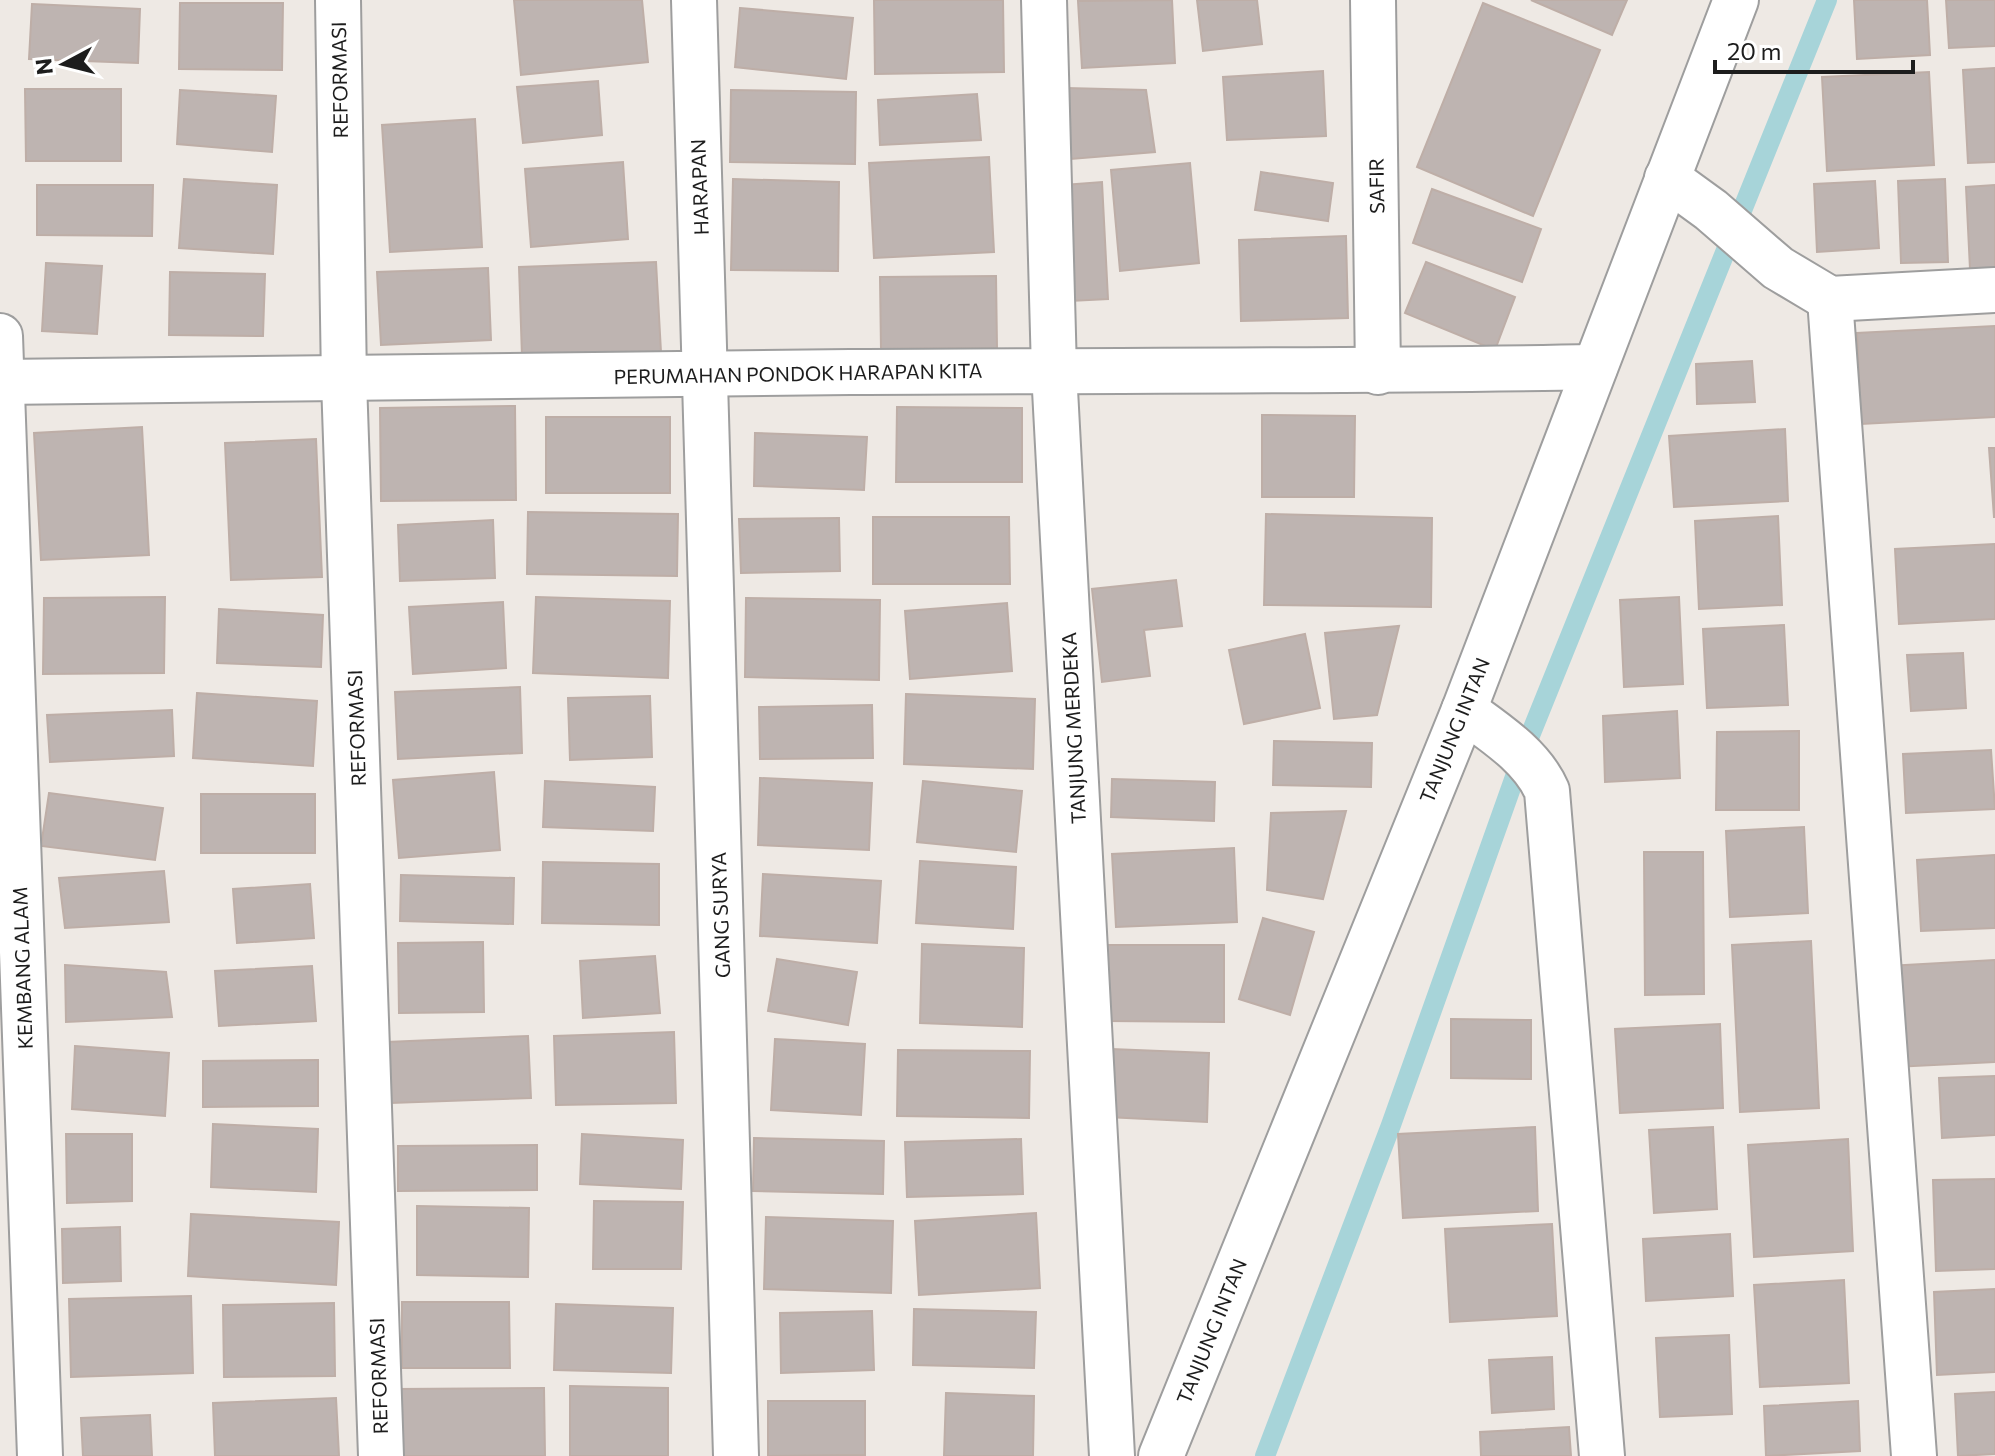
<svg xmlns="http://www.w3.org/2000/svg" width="1995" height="1456" font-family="Commissioner,sans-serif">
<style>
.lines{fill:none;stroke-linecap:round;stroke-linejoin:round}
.stream{stroke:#a7d4d9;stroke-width:20}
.building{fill:#beb4b1;stroke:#beaea7;stroke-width:2}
.minor-casing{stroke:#9e9e9e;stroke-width:48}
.minor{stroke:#fff;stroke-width:44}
.labels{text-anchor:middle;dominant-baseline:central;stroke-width:6;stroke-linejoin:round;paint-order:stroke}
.street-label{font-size:20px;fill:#1d1d1d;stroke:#fff}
</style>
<rect width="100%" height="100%" fill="#eee9e4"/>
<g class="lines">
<polyline class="stream" points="1265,1456 1391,1125 1527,743 1827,0"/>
</g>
<g class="building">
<polygon points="514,0 642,0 648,62 521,75"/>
<polygon points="874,0 1003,0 1004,72 875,74"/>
<polygon points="1172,0 1175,63 1082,68 1078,1"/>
<polygon points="1197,0 1257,0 1262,44 1203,51"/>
<polygon points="1531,0 1627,0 1612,35"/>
<polygon points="1854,0 1927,0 1930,55 1857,59"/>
<polygon points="1946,0 1995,0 1995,46 1949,48"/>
<polygon points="180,3 283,3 282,70 179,69"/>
<polygon points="1483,3 1600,50 1533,216 1417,167"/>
<polygon points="32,4 140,9 138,63 29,59"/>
<polygon points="740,8 853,18 846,79 735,67"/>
<polygon points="1995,68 1995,162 1968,163 1963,70"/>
<polygon points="1323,71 1326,136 1227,140 1223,77"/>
<polygon points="1929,72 1934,165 1827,171 1822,77"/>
<polygon points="598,81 602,135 523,143 517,87"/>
<polygon points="1066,88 1146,90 1155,152 1071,159"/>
<polygon points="25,89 121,89 121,161 26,161"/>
<polygon points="180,90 276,96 272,152 177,144"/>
<polygon points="731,90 856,92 855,164 730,162"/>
<polygon points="977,94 981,140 880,145 878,100"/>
<polygon points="475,119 482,247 390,252 382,125"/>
<polygon points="989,157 994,252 874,258 869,163"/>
<polygon points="623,162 628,239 531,247 525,169"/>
<polygon points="1190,163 1199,263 1120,271 1111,170"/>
<polygon points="1261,172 1333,183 1328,221 1255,210"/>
<polygon points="184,179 277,185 273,254 179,248"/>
<polygon points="733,179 839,182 838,271 731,270"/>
<polygon points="1945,179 1948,262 1901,263 1898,181"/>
<polygon points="1875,181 1879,248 1817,252 1814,184"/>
<polygon points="1102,182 1108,299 1070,301 1064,185"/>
<polygon points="37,185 153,185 152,236 37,235"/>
<polygon points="1995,185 1995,268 1970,269 1966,187"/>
<polygon points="1432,189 1541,229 1522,282 1413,243"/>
<polygon points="1346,236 1348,318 1241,321 1239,240"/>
<polygon points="656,262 661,352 522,356 519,267"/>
<polygon points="1426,262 1515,297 1495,350 1405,313"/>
<polygon points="46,263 102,266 97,334 42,331"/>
<polygon points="488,268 491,340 381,345 377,272"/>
<polygon points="170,272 265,274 263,336 169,335"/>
<polygon points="996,276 997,348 881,349 880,277"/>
<polygon points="1995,326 1995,417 1861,424 1857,333"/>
<polygon points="1752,361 1755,402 1697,404 1696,364"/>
<polygon points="515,406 516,500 381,501 380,408"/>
<polygon points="897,407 1022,408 1022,482 896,482"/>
<polygon points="1262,415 1355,416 1354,497 1262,497"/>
<rect x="546" y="417" width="124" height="76"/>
<polygon points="142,427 149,555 41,560 34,433"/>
<polygon points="1785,429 1788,501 1674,507 1669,436"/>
<polygon points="755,433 867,437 864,490 754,486"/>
<polygon points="316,439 322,577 231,580 225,443"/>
<polygon points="1989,448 1995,448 1995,517 1994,517"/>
<polygon points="528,512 678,514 677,576 527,574"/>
<polygon points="1266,514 1432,518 1431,607 1264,605"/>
<polygon points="1778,516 1782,605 1699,609 1695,521"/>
<polygon points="873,517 1009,517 1010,584 873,584"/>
<polygon points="839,518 840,571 741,573 739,519"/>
<polygon points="493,520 495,578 400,581 398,525"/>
<polygon points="1995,544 1995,619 1899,624 1895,549"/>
<polygon points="1176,580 1182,626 1144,630 1150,676 1102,682 1092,589"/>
<polygon points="165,597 164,673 43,674 44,598"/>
<polygon points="536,597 670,601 668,678 533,673"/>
<polygon points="1679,597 1683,684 1624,687 1620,600"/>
<polygon points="746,598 880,600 879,680 745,677"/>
<polygon points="503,602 506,668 413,674 409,607"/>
<polygon points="1007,603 1012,671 910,679 905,611"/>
<polygon points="219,609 323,615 321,667 217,663"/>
<polygon points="1784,625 1788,705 1707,708 1703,629"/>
<polygon points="1399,626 1377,715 1334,719 1325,633"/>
<polygon points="1305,634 1320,708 1244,724 1229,650"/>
<polygon points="1963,653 1966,708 1911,711 1907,655"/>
<polygon points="520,687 522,753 398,759 395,692"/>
<polygon points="197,693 317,701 313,766 193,758"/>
<polygon points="906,694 1035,699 1033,769 904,764"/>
<polygon points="650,696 652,757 570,760 568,698"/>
<polygon points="872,705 873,758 760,759 759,707"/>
<polygon points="172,710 174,756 50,762 47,715"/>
<polygon points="1677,711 1680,778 1605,782 1603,716"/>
<polygon points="1799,731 1799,810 1716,810 1717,732"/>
<polygon points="1274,741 1372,743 1371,787 1273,785"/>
<polygon points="1991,750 1995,809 1906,813 1903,754"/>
<polygon points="494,772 500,850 399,858 393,780"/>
<polygon points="760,778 872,783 869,850 758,845"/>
<polygon points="1112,779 1215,782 1214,821 1111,817"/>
<polygon points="545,781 655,787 653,831 543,827"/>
<polygon points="923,781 1022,791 1016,852 917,842"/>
<polygon points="49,793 163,808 155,860 41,846"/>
<rect x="201" y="794" width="114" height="59"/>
<polygon points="1346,811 1323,899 1267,890 1271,813"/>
<polygon points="1804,827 1808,913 1730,917 1726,831"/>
<polygon points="1234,848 1237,922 1116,927 1112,854"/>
<polygon points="1644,852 1703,852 1704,994 1645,995"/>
<polygon points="1995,855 1995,928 1921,931 1917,860"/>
<polygon points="920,861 1016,867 1013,929 916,923"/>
<polygon points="543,862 659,864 659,925 542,923"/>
<polygon points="164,871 169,922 65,928 59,878"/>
<polygon points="763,874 881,881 877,943 760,936"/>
<polygon points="401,875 514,878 513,924 400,921"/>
<polygon points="310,884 314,938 237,943 233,889"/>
<polygon points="1263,918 1314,932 1290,1015 1239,999"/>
<polygon points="1811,941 1819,1108 1740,1112 1732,945"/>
<polygon points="483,942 484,1012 399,1013 398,943"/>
<polygon points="922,944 1024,948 1022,1027 920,1023"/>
<polygon points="1106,945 1224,945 1224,1022 1106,1021"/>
<polygon points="655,956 660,1013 583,1018 580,961"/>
<polygon points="777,959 857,972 848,1025 768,1011"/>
<polygon points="1995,960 1995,1062 1894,1067 1888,966"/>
<polygon points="65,965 166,972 172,1017 66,1022"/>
<polygon points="312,966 316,1021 219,1026 215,971"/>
<polygon points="1451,1019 1531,1020 1531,1079 1451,1078"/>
<polygon points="1720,1024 1723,1108 1620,1113 1615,1029"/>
<polygon points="674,1032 676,1103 556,1105 554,1036"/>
<polygon points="528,1036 531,1098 391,1103 387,1042"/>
<polygon points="775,1039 865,1044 861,1115 771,1110"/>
<polygon points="75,1046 169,1053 165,1116 72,1109"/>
<polygon points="1111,1049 1209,1053 1207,1122 1107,1117"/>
<polygon points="898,1050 1030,1051 1029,1118 897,1116"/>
<polygon points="318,1060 318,1106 203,1107 203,1061"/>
<polygon points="1995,1076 1995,1135 1942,1138 1939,1078"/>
<polygon points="213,1124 318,1129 316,1192 211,1187"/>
<polygon points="1535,1127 1538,1211 1403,1218 1398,1134"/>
<polygon points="1713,1127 1717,1209 1654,1213 1649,1130"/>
<polygon points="66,1134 132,1134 132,1201 67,1203"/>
<polygon points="582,1134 683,1140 681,1189 580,1184"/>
<polygon points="754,1138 884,1141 883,1194 753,1191"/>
<polygon points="1021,1139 1023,1194 907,1197 905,1142"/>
<polygon points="1848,1139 1853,1251 1754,1257 1748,1145"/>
<polygon points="537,1145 537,1190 398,1191 398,1146"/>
<polygon points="1995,1179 1995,1269 1936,1271 1933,1180"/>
<polygon points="594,1201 683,1202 681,1269 593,1269"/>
<polygon points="417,1206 529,1208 528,1277 417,1275"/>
<polygon points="1036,1213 1040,1288 919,1295 915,1221"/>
<polygon points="191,1214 339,1222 336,1285 188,1276"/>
<polygon points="766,1217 893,1221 891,1293 764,1289"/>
<polygon points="1552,1224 1557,1316 1450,1322 1445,1229"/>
<polygon points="120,1227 121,1281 63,1283 62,1229"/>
<polygon points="1730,1234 1733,1296 1646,1301 1643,1239"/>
<polygon points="1844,1280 1849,1383 1760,1387 1754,1285"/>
<polygon points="1995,1289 1995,1372 1937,1375 1934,1292"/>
<polygon points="191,1296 193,1373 71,1377 69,1299"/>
<polygon points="402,1302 509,1302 510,1368 402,1368"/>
<polygon points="334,1303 335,1376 224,1377 223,1305"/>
<polygon points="556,1304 673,1308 671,1373 554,1370"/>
<polygon points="914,1309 1036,1312 1034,1368 913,1365"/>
<polygon points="872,1311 874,1370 781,1373 780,1313"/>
<polygon points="1729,1335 1732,1414 1660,1417 1656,1338"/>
<polygon points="1552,1357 1554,1409 1492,1413 1489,1360"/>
<polygon points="570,1386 668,1388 668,1456 570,1456"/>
<polygon points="544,1388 545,1456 398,1456 397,1389"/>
<polygon points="1995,1392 1995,1454 1958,1456 1955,1394"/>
<polygon points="946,1393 1034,1396 1033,1456 944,1456"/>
<polygon points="336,1398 339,1456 215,1456 213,1403"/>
<polygon points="768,1401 865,1401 865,1455 768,1456"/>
<polygon points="1858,1401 1860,1451 1766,1456 1764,1406"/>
<polygon points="150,1415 152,1456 83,1456 81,1418"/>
<polygon points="1569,1427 1571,1456 1481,1456 1480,1432"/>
</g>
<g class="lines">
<defs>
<g id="minor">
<polyline points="338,0 344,381 381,1456"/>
<polyline points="694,0 736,1456"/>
<polyline points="1044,0 1054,371 1112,1456"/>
<polyline points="1373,0 1378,372"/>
<polyline points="1667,178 1711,210 1778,268 1830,299 1995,290"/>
<polyline points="1830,299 1914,1456"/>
<polyline points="0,336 40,1456"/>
<path d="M0,382C283,381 566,375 850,372C1098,370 1347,372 1595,367"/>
<path d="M1464,710C1494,732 1532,756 1547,791L1602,1456"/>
<polyline points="1161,1456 1464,710 1736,0"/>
</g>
</defs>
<use href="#minor" class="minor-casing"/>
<use href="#minor" class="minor"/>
</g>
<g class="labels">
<g class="street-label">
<text transform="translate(339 80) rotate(-91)">REFORMASI</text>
<text transform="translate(1376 186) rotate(-91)">SAFIR</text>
<text transform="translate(699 187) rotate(-92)">HARAPAN</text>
<text transform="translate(798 373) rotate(-1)">PERUMAHAN PONDOK HARAPAN KITA</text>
<text transform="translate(356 728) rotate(-92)">REFORMASI</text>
<text transform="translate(1073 728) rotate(-93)">TANJUNG MERDEKA</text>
<text transform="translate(1454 730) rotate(-68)">TANJUNG INTAN</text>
<text transform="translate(720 915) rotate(-92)">GANG SURYA</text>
<text transform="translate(22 968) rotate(-92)">KEMBANG ALAM</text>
<text transform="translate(1211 1331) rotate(-68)">TANJUNG INTAN</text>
<text transform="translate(378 1376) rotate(-92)">REFORMASI</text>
</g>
</g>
<g transform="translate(64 64) rotate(263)" stroke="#ffffff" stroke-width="6" paint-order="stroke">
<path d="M0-6L14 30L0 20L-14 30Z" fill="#1d1d1d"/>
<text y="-12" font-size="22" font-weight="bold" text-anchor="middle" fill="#1d1d1d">N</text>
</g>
<path d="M1715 60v12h198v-12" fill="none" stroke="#1d1d1d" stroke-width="4"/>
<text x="1727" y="60" font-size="24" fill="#1d1d1d" stroke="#ffffff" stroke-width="6" paint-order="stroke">20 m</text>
</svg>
